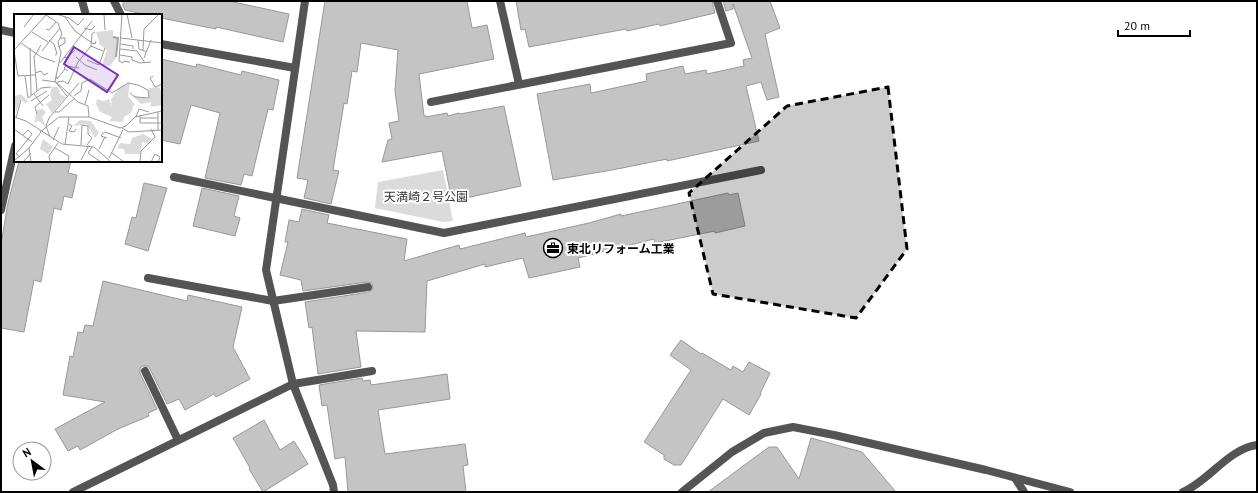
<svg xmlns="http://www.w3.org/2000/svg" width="1258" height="493" font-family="'PT Sans','Noto Sans JP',sans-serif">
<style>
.green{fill:#dbdbdb}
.building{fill:#c4c4c4;stroke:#989898}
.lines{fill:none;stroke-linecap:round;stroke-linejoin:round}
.minor{stroke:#545454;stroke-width:8}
.marked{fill:#000;fill-opacity:0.2;stroke:#000;stroke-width:3;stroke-dasharray:8 5;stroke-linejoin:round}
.labels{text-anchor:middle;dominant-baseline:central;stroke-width:4;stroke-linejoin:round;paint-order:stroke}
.park-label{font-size:12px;fill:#323232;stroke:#fff}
.poi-label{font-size:12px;font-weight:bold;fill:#000;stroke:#fff;text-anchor:start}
.inset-river{fill:none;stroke:#a2a2a2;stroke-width:2}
.inset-road{fill:none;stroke:#999;stroke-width:1}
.view{fill:#7b2cbf;fill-opacity:0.15;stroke:#7b2cbf;stroke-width:2}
.inset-edge{fill:none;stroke:#000;stroke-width:2}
</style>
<rect width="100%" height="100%" fill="#fff"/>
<polygon class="green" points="443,170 453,221 443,222 375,208 378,182"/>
<g class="building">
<polygon points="123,1 229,1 289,14 283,42 216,27 216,29 161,18 161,15 147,15 125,10 123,6"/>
<polygon points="325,1 467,1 472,28 487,25 494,59 419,74 424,116 426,116 426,117 447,113 448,116 459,113 460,114 504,106 521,186 452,201 442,151 382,162 388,140 392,139 389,123 399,121 395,91 398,50 361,43 357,72 352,71 347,104 344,103 333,170 339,171 331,204 304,198 308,180 297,178"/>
<polygon points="516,1 712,1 715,13 660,26 659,24 627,31 626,29 529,47 525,29 521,30"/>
<polygon points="723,1 770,1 780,28 765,34 779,97 767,100 761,82 746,86 759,141 667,161 667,159 612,170 553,180 537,94 590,84 591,93 647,81 646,74 683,66 685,74 706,70 707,74 744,66 743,60 752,58 733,4 733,9 726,11"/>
<polygon points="161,59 196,67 197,64 241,75 242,71 279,80 273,110 268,109 252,176 244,174 241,185 205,178 220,113 191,105 180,144 161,140"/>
<polygon points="19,161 71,161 68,173 77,175 72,198 64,196 61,210 54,208 41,282 34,280 24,332 1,328 1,244 8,203"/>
<polygon points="144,183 167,188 148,251 125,244 132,217 136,218"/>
<polygon points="202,188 239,196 234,216 240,218 235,236 193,226"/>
<polygon points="728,193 729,195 738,193 745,226 715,233 715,231 655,243 654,239 578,258 580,267 529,278 523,258 485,267 485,264 427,281 425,332 356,331 361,367 318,374 312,327 309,328 305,302 369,292 373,289 372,283 367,282 303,291 301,280 280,275 288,242 285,242 289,220 299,222 302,209 329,215 327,223 407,239 404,261 459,245 460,249 525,233 526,237 589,223 621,214 621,216"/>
<polygon points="103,281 187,301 188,295 242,307 233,347 250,379 216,397 214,394 185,410 179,399 167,404 150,369 148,366 143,366 140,368 140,373 157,409 148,413 149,416 118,429 80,450 78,446 68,451 55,429 105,402 63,395 70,356 73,357 78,332 83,333 85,325 93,326"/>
<polygon points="681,340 701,354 702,353 731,370 733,366 743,372 749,362 770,373 760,394 761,394 749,415 723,399 681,465 674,465 664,459 664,455 644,442 691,370 670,355"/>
<polygon points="447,374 450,399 378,410 385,454 465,444 468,465 463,466 466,492 348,492 345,457 335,459 327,405 322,406 319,385 362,378 363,381 370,380 371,385"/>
<polygon points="264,420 280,450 294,441 308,464 263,492 249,469 250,468 233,438"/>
<polygon points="811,438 862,452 896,492 708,492 769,447 777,447 799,479"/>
</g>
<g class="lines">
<g class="minor">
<polyline points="82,1 86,15"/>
<polyline points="114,1 121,15"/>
<polyline points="305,1 266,270 293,384 333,485 334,492"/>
<polyline points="500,1 519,84"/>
<polyline points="1,30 15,33"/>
<polyline points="161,44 295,68"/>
<polyline points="431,102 731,43 717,1"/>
<polyline points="174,177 444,233 761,170"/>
<polyline points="1,210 15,146"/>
<polyline points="148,278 273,301 368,287"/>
<polyline points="145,371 178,440"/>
<polyline points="1015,478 1024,492"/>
<polyline points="73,492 293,384 372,371"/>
<polyline points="682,492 732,452 764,433 793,427 834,435 986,470 1070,492"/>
<path d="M1183,492C1209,481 1228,449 1257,445"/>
</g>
</g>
<path class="marked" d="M888,87L907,249L856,318L713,294L689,193L787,106Z"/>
<defs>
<symbol id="office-ring" viewBox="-11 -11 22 22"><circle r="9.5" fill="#fff" stroke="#000" stroke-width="1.5"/><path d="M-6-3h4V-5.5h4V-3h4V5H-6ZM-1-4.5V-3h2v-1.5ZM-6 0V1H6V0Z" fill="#000"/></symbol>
</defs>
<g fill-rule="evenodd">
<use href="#office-ring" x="542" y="237" width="22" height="22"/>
</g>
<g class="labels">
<g class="park-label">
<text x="426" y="196">天満崎２号公園</text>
</g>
<g class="poi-label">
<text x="567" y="248">東北リフォーム工業</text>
</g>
</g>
<g transform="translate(14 14)">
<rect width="148" height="148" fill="#fff"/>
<path d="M99,16V23L103,24L102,44L96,52L88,51L93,36L86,31L82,18ZM116,69L114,82L121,91L119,92L118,98L110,103L109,108L95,107L98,103L86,98L82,90L83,85L89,87L95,85L98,92L97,85L105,74ZM38,73H44L46,80L52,83L38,99L32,90L38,86L36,81ZM145,73L148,78V91L136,93L137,88L127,90L119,82L135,85V74ZM7,80L14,87L11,89L7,85L2,99L0,82ZM28,95L32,98L28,103L32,113L25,107L20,109L23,96ZM66,106L77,107L85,119L81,124L73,110L59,112ZM129,120L137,124V128L136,130L128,128L126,140H111L110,135L103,134L106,129L116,130L118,124ZM29,125L39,133L34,140L26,135Z" fill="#dbdbdb"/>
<path class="inset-river" d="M99,23L104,24L102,43"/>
<path class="inset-road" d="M42,0L55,4L64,11L70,4M90,0L91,16M108,0L105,47L109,49L110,47L116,48M113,0L118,24M32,1L44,9L48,20L44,28L47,39L41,67L53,82M51,3L61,17L78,29L81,30L82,27M10,13L20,0M70,14L77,16L81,12M32,15L35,16L42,8M18,18L34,28M107,24L148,29M35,26L40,30L43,40L41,41M124,26L125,35L133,38M7,29L27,43L41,48M107,30L119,32V35M77,32L89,37M44,33L51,29V24H46M16,34L17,81M106,35L123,37L131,49M0,36L33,0M129,36L130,15L145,0M0,37L4,62L21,61M28,37L46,14M106,41L118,43V46L126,49L137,48M50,43L53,44L61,36M62,43L71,51L83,56M130,44L137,26M73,46L85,51L91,34M46,49L78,7M54,57L50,54L52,52L65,54M21,59L27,57L30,61L34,59M11,62L14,84L27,74L37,73M42,62L43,65L51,55M139,62L136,64L141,73L148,70M28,66L42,68L64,88L74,92L75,103M43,68L49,67L54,70L64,48L77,32L78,20L81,18M23,77L20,43L27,31M20,80L29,92M60,82L67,77L68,69L76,65L98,79L114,69L124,71L134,76L135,84L121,83L116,79M17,87L33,77M71,90L75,76M40,98H45L61,84M23,100L21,93L35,81M126,101V109H148M0,103L12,107L48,130L80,133L97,148M122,103L125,95L135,98M2,104L7,86M126,104H144M55,110L58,112L55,117L60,118L62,115M108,114L115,118L148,116M0,115L18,128M144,116V98M26,118L45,103H75L106,114L112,112L121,103L148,97M36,123L32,112L35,104L65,69M93,124L87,122L88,120L91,118L107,124M39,126L45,113M51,131L55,103M67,131L68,111L74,112V120L78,124L73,131M78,133L74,139L87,148M41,134L55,142L54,148M85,135L91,123M98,139L110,148M6,143L2,140L18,120L14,116L9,121M95,144L109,116M67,146L75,131M0,147L15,134M9,148L17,139M17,148L15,134L27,118M36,148L35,142L44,129M126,148L127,137L141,123L137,115M137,148L141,140L146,143L144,148"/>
<path class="view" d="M60,33L104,61L93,78L50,50Z"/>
<rect width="148" height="148" class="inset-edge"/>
</g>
<rect width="1258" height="493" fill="none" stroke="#000000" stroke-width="4"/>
<g transform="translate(32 461) rotate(328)"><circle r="19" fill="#ffffff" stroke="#999999"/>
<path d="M0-3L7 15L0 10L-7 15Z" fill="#000000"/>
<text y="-6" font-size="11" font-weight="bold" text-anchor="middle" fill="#000000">N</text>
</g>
<path d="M1118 30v6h72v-6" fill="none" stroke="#000000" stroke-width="2"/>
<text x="1124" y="30" font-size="12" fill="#000000" stroke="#ffffff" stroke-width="3" paint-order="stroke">20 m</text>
</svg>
